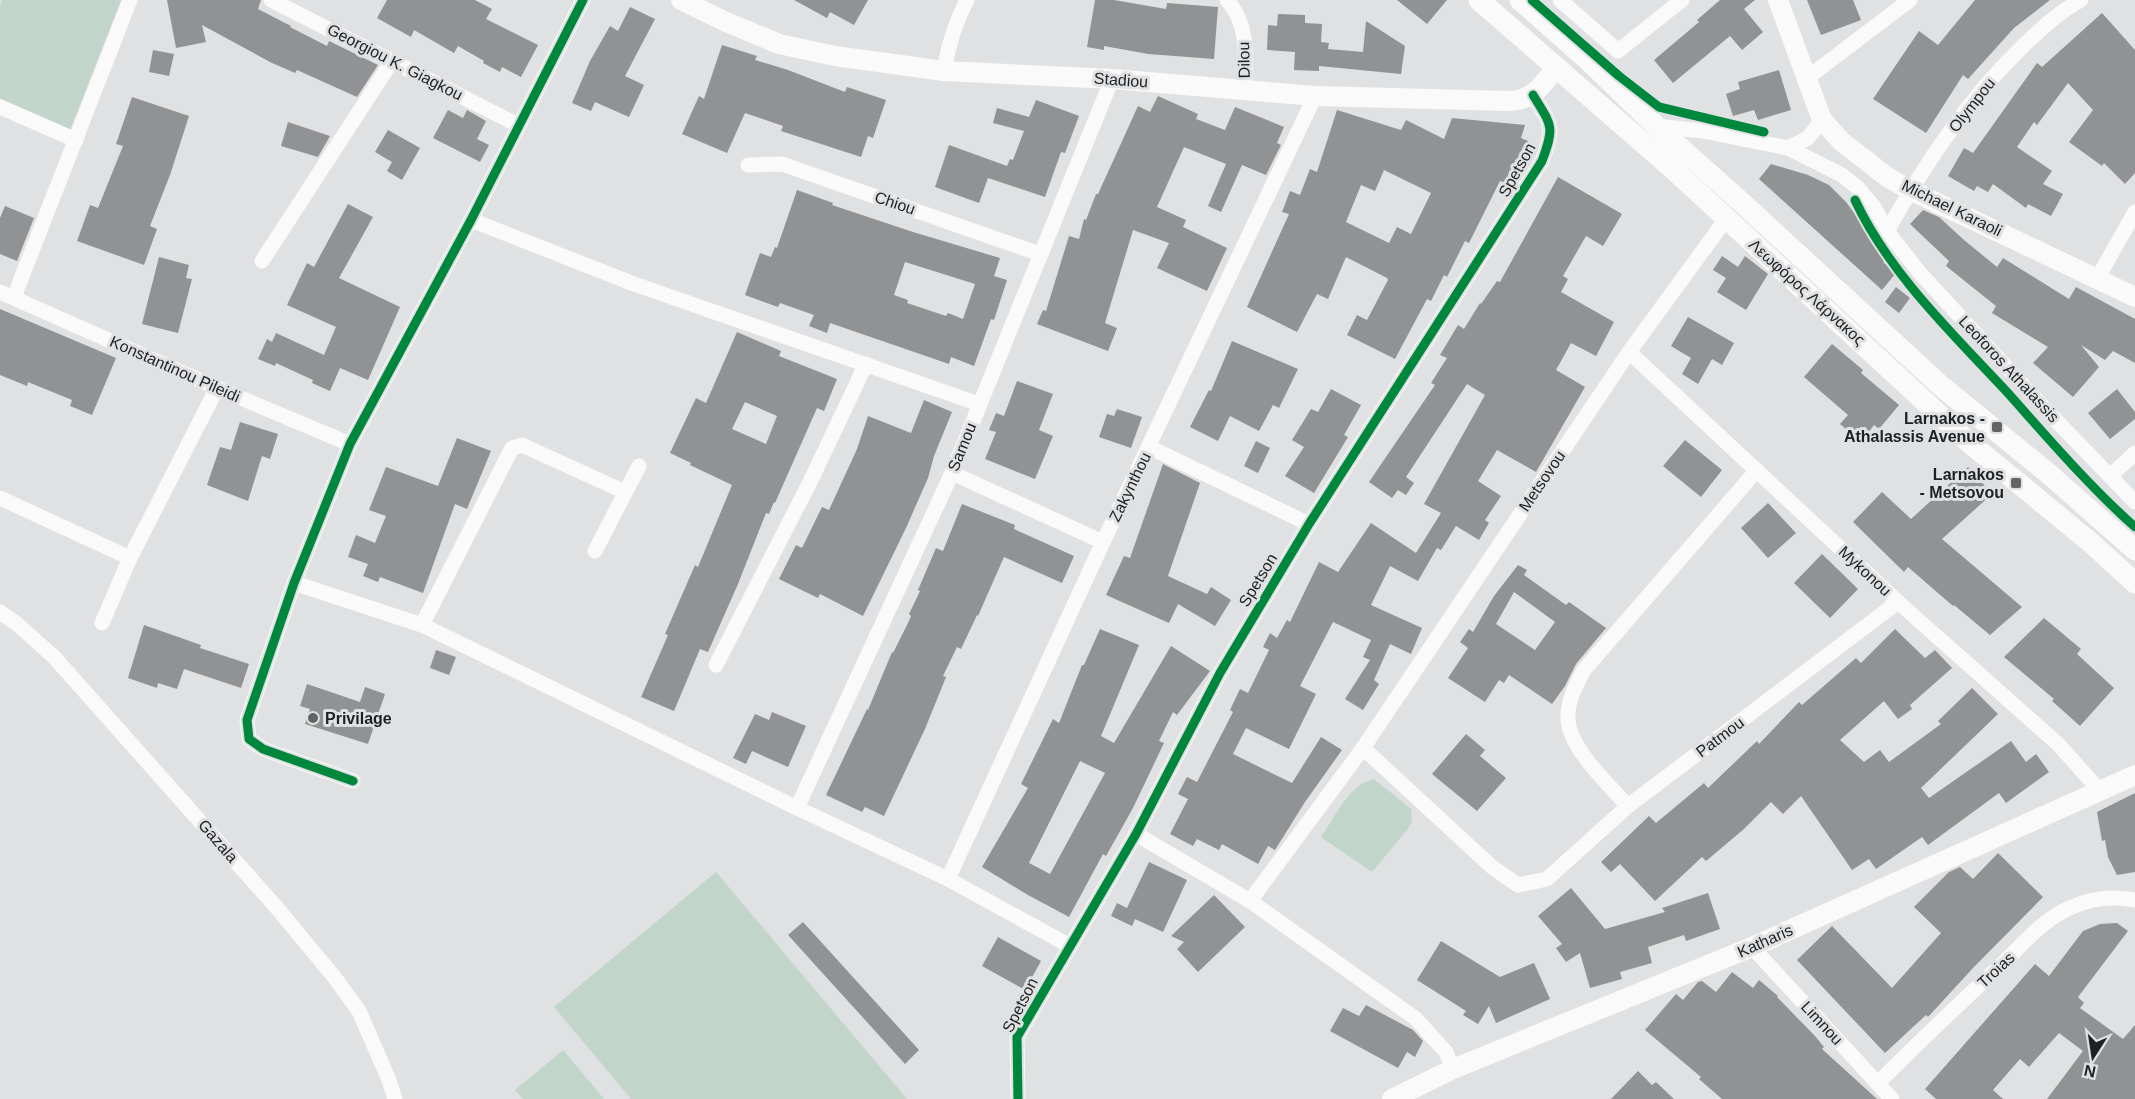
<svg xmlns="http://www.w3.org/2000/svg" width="2135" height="1099" font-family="Arial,sans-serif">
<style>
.green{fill:#c1d5cb}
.building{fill:#919293;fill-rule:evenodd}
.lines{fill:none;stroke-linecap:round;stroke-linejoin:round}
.minor{stroke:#fafafb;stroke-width:15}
.tertiary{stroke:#fafafb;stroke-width:20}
.secondary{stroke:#fafafb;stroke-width:21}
.cycleway-casing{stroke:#dfe1e3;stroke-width:13}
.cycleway{stroke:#00873e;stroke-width:9}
.poi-dot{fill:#636465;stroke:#dfe1e3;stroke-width:2}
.labels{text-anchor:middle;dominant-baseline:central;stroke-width:6;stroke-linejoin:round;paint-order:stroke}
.street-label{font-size:16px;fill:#1f2021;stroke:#dfe1e3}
.poi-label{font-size:16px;font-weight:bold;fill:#1f2021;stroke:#dfe1e3;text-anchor:end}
</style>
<rect width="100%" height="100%" fill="#e0e1e2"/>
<g class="green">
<polygon points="2,0 121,0 70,130 0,98 0,6"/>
<path d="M1374,779L1411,809L1412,821L1407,830L1372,872L1321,837C1335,817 1349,784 1374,779Z"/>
<polygon points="716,872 907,1099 631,1099 554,1007"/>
<polygon points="563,1050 604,1099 523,1099 515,1090"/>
</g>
<g class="building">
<polygon points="167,0 261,0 258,9 291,26 290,27 327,46 329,41 378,65 357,97 297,70 295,73 272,63 202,25 206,42 176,48"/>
<polygon points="387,0 475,0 492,9 486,19 538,45 521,77 502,67 500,72 483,63 484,61 458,46 454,53 414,30 411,37 377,18"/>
<polygon points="794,0 868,0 854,25 830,12 827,18"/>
<polygon points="1095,0 1114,0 1166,9 1167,3 1218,7 1214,59 1148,54 1104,46 1104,50 1087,47"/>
<polygon points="1397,0 1447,0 1427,24"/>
<polygon points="1720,0 1755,0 1744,9 1763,32 1742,50 1730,36 1673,83 1654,60 1699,22 1697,20"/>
<polygon points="1807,0 1853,0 1861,20 1821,35"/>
<polygon points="1975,0 2050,0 2014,28 1968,79 1963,75 1926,133 1873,99 1919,31 1938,45"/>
<polygon points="630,7 655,19 625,76 644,85 629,117 595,102 591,111 572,103 590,61 610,26 618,31"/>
<polygon points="2102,13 2135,50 2135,173 2125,184 2104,163 2102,166 2069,142 2093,110 2068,83 2037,125 2034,122 2017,147 2052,171 2043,184 2063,194 2051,216 2028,204 2026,208 1993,184 1988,192 1977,186 1974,191 1948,176 1964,148 1973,153 2037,63 2042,67"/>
<polygon points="1278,14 1305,15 1305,23 1322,24 1321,42 1329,43 1328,49 1363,52 1366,21 1405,46 1401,74 1319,66 1319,71 1294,70 1295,52 1267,50 1268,25 1277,26"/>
<polygon points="722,45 757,56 755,60 788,70 845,92 847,87 886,100 873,138 868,136 861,157 781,131 783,126 745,113 727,153 682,134 699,96 704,99"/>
<polygon points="153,50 174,54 169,76 149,72"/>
<polygon points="1779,70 1791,110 1758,120 1754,110 1733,116 1726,94 1740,89 1738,82"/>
<polygon points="1158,96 1198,114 1196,119 1225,130 1235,107 1284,127 1277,143 1281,145 1266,175 1242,165 1221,212 1208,206 1226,164 1184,147 1157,207 1186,220 1183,227 1227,248 1207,291 1157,268 1169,243 1133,230 1105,323 1117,328 1108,351 1037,324 1043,310 1046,311 1069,236 1079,239 1084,219 1086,220 1096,194 1098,194 1138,106 1150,112"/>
<polygon points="132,97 189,116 170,175 150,226 157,229 144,265 77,241 90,205 98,208 123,146 116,144"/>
<polygon points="1036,100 1079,116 1065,153 1061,152 1045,197 988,178 979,203 935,187 949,145 1007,166 1010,159 1013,160 1024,131 993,123 997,108 1029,117"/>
<polygon points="448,110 463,118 467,110 486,121 477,139 489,145 480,162 433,138"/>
<path d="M1337,110L1401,130L1406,120L1444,139L1452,118L1525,125L1521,138L1528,141L1513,185L1500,181L1469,243L1465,241L1447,277L1444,275L1431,301L1427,299L1395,359L1347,335L1357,315L1367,320L1388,280L1387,278L1346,257L1328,299L1317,294L1297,332L1247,307L1289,214L1282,212L1290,191L1300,195L1310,169L1317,172ZM1384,170L1431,193L1411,234L1397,227L1389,243L1346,222L1361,185L1375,191Z"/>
<polygon points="288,122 330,136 318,157 281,146"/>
<polygon points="388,130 420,148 402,180 387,171 392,162 375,152"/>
<polygon points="1771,164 1808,175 1829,185 1846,202 1887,258 1883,262 1896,273 1882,290 1759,179"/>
<polygon points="1558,177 1622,214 1603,246 1586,236 1563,276 1568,279 1561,292 1614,322 1596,356 1571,343 1556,370 1585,387 1536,472 1497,450 1478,481 1501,496 1485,520 1489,523 1479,540 1456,526 1441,550 1437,548 1418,581 1390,566 1371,605 1422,628 1411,654 1390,644 1374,680 1379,684 1363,710 1345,699 1370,660 1363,657 1371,640 1333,622 1300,686 1316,694 1289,749 1246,728 1233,754 1292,783 1321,737 1342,750 1305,802 1275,850 1268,846 1258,864 1222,844 1219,850 1197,839 1193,846 1170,834 1188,799 1178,794 1187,777 1197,782 1233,712 1230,710 1240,689 1248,693 1269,650 1263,647 1270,633 1277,638 1287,620 1290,622 1319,562 1338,572 1371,523 1416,553 1441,513 1424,504 1485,395 1467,384 1406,477 1414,483 1406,495 1398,490 1392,498 1369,482 1435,385 1431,383 1447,358 1440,355 1458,325 1464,329 1480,303 1481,304 1497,281 1500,282"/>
<path d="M797,190L833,203L832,205L913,232L1000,258L994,276L1007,280L994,320L991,319L974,366L951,357L949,364L830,323L827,333L809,326L814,315L780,303L778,307L745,295L760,253L771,257L775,247L777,248ZM905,262L975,284L963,319L948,313L946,316L907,303L908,300L894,295Z"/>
<polygon points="348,204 373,217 339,278 400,307 368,380 340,368 330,391 312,383 313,380 276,363 275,366 258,359 267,339 272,342 276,333 324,355 336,327 287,305 307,263 314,267"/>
<polygon points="5,206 34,218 17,261 0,254 0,218"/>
<polygon points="1923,210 1939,217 1964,240 1997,267 2003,258 2069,299 2076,287 2135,319 2135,363 2113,351 2105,360 2081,345 2099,367 2073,397 2033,363 2048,347 1992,313 1996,306 1946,266 1949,261 1910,224"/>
<polygon points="1722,256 1738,267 1745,256 1768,274 1746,310 1717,292 1726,278 1713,270"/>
<polygon points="159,257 189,265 186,278 192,279 178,333 142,324"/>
<polygon points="1896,287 1910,298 1899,313 1885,302"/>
<polygon points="0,309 116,358 92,415 70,406 72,400 28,382 27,386 0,375"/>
<polygon points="1688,317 1734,343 1722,365 1712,359 1698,384 1682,374 1691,358 1671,346"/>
<path d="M737,332L781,351L779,356L837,379L824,411L817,408L775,503L774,502L769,514L766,513L738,584L708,652L700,649L674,711L641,697L668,635L665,634L695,565L698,567L732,485L690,465L691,463L670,453L696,398L706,403ZM745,402L777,416L766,444L732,429Z"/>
<polygon points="1232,341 1298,369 1279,408 1273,405 1259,431 1230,416 1218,441 1190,427 1209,390 1211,391"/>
<polygon points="1832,344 1863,370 1861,373 1899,405 1879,429 1874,425 1861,442 1840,424 1848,415 1804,377"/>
<polygon points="1017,381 1053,394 1039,430 1053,436 1035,479 985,459 996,432 989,430 996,413 1004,416"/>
<polygon points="1331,389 1361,405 1344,435 1348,437 1314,493 1285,476 1304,447 1292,440 1311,409 1318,412"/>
<polygon points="2117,389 2135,412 2135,419 2110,439 2088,413"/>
<polygon points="924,400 952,412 934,456 928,478 906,528 863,616 820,594 818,598 779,579 796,545 802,548 822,507 829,510 857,449 868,416 911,433"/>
<polygon points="1117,409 1142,417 1131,448 1099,437 1107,414 1114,416"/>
<polygon points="240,422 278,434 270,459 262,456 248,501 207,485 220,447 231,450"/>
<polygon points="457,438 491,451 467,509 455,504 423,593 380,577 378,582 363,576 368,564 348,557 356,535 375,543 386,516 369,510 386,467 438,486"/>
<polygon points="1685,440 1722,470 1701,497 1663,466"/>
<polygon points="1256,441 1270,448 1258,473 1244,466"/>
<polygon points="1163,464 1200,483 1168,576 1207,594 1211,587 1231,600 1215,626 1178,604 1169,623 1106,595 1124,556 1130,558"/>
<polygon points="1968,467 1992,494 1942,539 2022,607 1990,635 1954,605 1953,606 1908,567 1904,572 1853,522 1882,492 1911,519"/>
<polygon points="1768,503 1796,533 1768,558 1741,528"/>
<polygon points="962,504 1015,525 1014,529 1074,556 1062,583 1004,557 978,616 977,615 961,649 957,647 943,676 946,677 925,729 884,816 865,807 862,812 826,795 867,709 868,710 892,652 893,653 908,623 911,616 909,614 920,591 918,590 936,548 943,551"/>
<polygon points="1822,554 1858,589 1830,618 1794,583"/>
<path d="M1518,565L1527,570L1524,575L1566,605L1569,602L1606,628L1576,664L1565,686L1552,704L1509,675L1504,683L1499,680L1485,702L1448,678L1468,648L1460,642L1469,629L1473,632L1494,596ZM1514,592L1555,622L1535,650L1496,624Z"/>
<polygon points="2044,618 2081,649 2077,654 2114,688 2080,726 2052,701 2054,699 2004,657"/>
<polygon points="144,625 201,645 200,648 249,664 241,688 184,669 177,689 158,683 157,688 128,678"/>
<path d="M1100,629L1139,645L1101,736L1114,743L1171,646L1210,671L1177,715L1173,712L1159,741L1164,743L1133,808L1106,856L1103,854L1069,917L1028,895L982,867L1028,788L1021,784L1053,719L1059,723L1082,665H1084ZM1080,761L1105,773L1050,874L1029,863Z"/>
<polygon points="1895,629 1925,658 1935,650 1952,668 1910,705 1912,709 1898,719 1884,701 1840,740 1864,762 1880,750 1889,762 1941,724 1938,721 1972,688 1998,714 1921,788 1929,798 2011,741 2026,762 2036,754 2049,772 2006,803 1999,793 1928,845 1922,837 1876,869 1869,859 1852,870 1801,796 1783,814 1771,802 1744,829 1706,861 1702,857 1655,901 1620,864 1611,872 1601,862 1649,816 1656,823 1704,783 1708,788 1757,741 1759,744 1799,702 1802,705 1856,658 1861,663"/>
<polygon points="436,650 456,657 449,675 430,668"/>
<polygon points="307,684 360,702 365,687 385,694 368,744 305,724 310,709 300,706"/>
<polygon points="772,712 806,726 788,767 752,751 746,764 733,758 755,714 769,720"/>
<polygon points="1466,734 1485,750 1480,756 1506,778 1477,811 1432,774"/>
<polygon points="2135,793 2135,872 2117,875 2108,857 2105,840 2102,841 2097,812"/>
<polygon points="1998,853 2043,897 1973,968 1928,1017 1926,1015 1885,1053 1797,960 1832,926 1892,988 1941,933 1914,907 1949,872 1960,867 1973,879"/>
<polygon points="1149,862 1187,880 1163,932 1135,919 1132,926 1111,916 1117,903 1127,908"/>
<polygon points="1571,888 1605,929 1665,912 1662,908 1708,893 1720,929 1686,941 1684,935 1648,947 1652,963 1620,972 1622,979 1590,988 1580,953 1566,962 1556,948 1562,944 1538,916"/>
<polygon points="1214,895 1245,927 1198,972 1177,949 1184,942 1171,936"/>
<polygon points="803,922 919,1050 905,1064 788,935"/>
<polygon points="2117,923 2128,931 2078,997 2084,1003 2080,1008 2123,1039 2135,1025 2135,1099 2047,1099 2083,1051 2059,1033 2029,1067 2020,1059 1993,1090 2003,1099 1936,1099 1925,1089 2035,964 2049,976 2083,931 2100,924"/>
<polygon points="998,937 1041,961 1025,990 982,966"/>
<polygon points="1441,941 1500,977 1534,963 1550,999 1496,1023 1489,1006 1478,1024 1463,1015 1466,1011 1417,980"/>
<polygon points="1732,972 1753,988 1759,980 1778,996 1777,997 1815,1036 1824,1047 1822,1049 1877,1099 1722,1099 1699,1079 1701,1077 1645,1030 1676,994 1683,1000 1698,982 1702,981 1716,992"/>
<polygon points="1366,1005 1413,1030 1423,1041 1415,1057 1407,1052 1398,1068 1330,1031 1343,1008 1359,1016"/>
<polygon points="1638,1071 1652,1085 1656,1082 1674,1099 1611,1099"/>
</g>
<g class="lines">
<g class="minor">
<polyline points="271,0 518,125"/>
<path d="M1227,0C1250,27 1245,56 1245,89"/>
<polyline points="1560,0 1618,51 1682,0"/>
<path d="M944,71C948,46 955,23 967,0"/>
<polyline points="1807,78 1910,0"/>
<polyline points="0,107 76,140"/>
<polyline points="1656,126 1703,131 1788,148 1842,175 1858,188 1874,207 1887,231 1919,272 2045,409 2135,502"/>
<polyline points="1788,148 1808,138 1822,120"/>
<polyline points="748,165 782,164 1040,254"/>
<polyline points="471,220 634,284 979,404"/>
<path d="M1887,231C1925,164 1968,99 2023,46C2041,29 2059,12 2081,0"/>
<polyline points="262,261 392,61"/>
<polyline points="2097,279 2135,212"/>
<polyline points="0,292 217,388 350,444"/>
<polyline points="14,297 130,0"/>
<polyline points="1629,352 1898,602 2059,745 2100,791"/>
<polyline points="1149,447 1309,524"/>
<polyline points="952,473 1103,542"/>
<polyline points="2110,476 2135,453"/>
<polyline points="0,498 130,558"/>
<polyline points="595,551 639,466"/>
<polyline points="294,583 422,625 797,808 948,879 1070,946"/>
<polyline points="0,612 17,624 54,657 277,908 335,978 359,1011 389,1080 395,1099"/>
<polyline points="102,623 130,558 217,388"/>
<polyline points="422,625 512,448 522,445 625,492"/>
<polyline points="716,665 810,482 866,364"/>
<polyline points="1363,748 1629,352 1726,219"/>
<polyline points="353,781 263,749 249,739 247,720 294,583 350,444 471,220 583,0"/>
<path d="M1628,806C1609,785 1569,748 1568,719C1567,701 1576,685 1584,670L1757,470"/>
<polyline points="797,808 952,473 1112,79"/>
<polyline points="1136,834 1250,901 1415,1018 1446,1052 1453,1069"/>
<polyline points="948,879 1103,542 1315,96"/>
<polyline points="1250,901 1363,748 1492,867 1518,885 1547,879 1628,806 1898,602"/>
<polyline points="1752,947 1892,1099"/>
<path d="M1878,1083C1918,1043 1959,1004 2001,965C2022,945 2044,918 2072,907C2092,898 2114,896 2135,900"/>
<path d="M1018,1099L1017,1037L1136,834L1220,673L1309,524L1542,161C1555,126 1552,126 1533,95"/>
</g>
<g class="tertiary">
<path d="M681,0L724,21L779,44L835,56L944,71L1112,79L1315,96L1509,101C1533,101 1543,84 1557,67"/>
<polyline points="1778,0 1822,120 1842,142 1868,162 1887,177 1910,190 2135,297"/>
<polyline points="1392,1099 1453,1069 1752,947 2135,775"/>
</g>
<g class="secondary">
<polyline points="1479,0 1673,169 1972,445 2090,542 2135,583"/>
<polyline points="1520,0 1591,63 1656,126 1739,200 1940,385 2049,474 2135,550"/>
</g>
<defs>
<g id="cycleway">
<polyline points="1532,0 1619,76 1659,107 1764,132"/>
<path d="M1855,200C1889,273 1952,333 2007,392C2048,438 2089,486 2135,527"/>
<polyline points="353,781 263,749 249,739 247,720 294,583 350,444 471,220 583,0"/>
<path d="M1018,1099L1017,1037L1136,834L1220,673L1309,524L1542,161C1555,126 1552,126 1533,95"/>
</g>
</defs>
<use href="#cycleway" class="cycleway-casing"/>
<use href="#cycleway" class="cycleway"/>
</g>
<g class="poi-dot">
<rect x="1991" y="421" width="12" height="12" rx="3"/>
<rect x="2010" y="477" width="12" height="12" rx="3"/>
<circle cx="313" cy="718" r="6"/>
</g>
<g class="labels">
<g class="street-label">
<text transform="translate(1244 60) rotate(-91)">Dilou</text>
<text transform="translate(395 62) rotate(27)">Georgiou K. Giagkou</text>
<text transform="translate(1121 80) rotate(4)">Stadiou</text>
<text transform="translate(1972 105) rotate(-52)">Olympou</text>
<text transform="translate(1517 170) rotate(-61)">Spetson</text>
<text transform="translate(895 203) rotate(19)">Chiou</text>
<text transform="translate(1952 208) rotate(26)">Michael Karaoli</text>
<text transform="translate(1807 292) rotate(42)">Λεωφόρος Λάρνακος</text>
<text transform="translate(175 369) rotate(24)">Konstantinou Pileidi</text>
<text transform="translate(2009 369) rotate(47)">Leoforos Athalassis</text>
<text transform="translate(962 447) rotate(-68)">Samou</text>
<text transform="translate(1542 481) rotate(-56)">Metsovou</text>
<text transform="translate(1130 487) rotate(-64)">Zakynthou</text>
<text transform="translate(1865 571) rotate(43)">Mykonou</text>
<text transform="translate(1258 580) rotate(-59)">Spetson</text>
<text transform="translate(1720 737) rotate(-37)">Patmou</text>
<text transform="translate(218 841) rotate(49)">Gazala</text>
<text transform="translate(1765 941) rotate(-24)">Katharis</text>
<text transform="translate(1996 970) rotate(-43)">Troias</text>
<text transform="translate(1020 1005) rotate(-63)">Spetson</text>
<text transform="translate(1822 1023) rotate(47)">Limnou</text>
</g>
<g class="poi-label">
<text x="1985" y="418">Larnakos -<tspan x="1985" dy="18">Athalassis Avenue</tspan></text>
<text x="2004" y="474">Larnakos<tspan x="2004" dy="18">- Metsovou</tspan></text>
<text x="325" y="718" text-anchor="start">Privilage</text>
</g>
</g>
<g transform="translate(2093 1057) rotate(192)" stroke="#dfe1e3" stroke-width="4.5" paint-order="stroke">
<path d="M0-4.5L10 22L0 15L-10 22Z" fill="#1f2021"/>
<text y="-9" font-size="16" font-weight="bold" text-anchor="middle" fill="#1f2021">N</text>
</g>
</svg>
